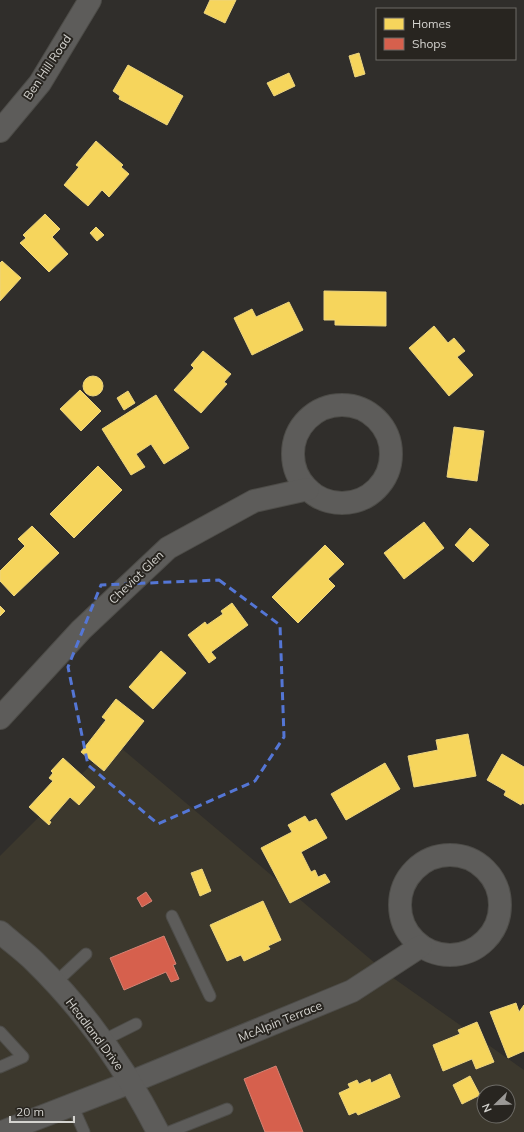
<svg xmlns="http://www.w3.org/2000/svg" width="524" height="1132" font-family="Mulish,sans-serif">
<style>
.built{fill:#3c382d;fill-rule:evenodd}
.homes{fill:#f6d55c;stroke:#ecd47e}
.shops{fill:#d6604d;stroke:#d58274}
.lines{fill:none;stroke-linecap:round;stroke-linejoin:round}
.service-casing{stroke:#4d4c48;stroke-width:13}
.minor-casing{stroke:#4d4c48;stroke-width:24}
.tertiary-casing{stroke:#4d4c48;stroke-width:24}
.secondary-casing{stroke:#4d4c48;stroke-width:24}
.service{stroke:#5d5c5a;stroke-width:11}
.minor{stroke:#5d5c5a;stroke-width:22}
.tertiary{stroke:#5d5c5a;stroke-width:22}
.secondary{stroke:#5d5c5a;stroke-width:22}
.marked{fill:none;stroke:#5476d5;stroke-width:3;stroke-dasharray:8 5;stroke-linejoin:round}
.labels{text-anchor:middle;dominant-baseline:central;stroke-width:4;stroke-linejoin:round;paint-order:stroke}
.street-label{font-size:12px;fill:#d4d3cf;stroke:#282520}
</style>
<rect width="100%" height="100%" fill="#302e2b"/>
<path class="built" d="M114,742L389,975L524,1070V1132H0V856ZM484,1092H508V1116H484Z"/>
<g class="homes">
<polygon points="210,0 236,0 225,23 204,13"/>
<polygon points="359,53 365,74 355,77 349,56"/>
<polygon points="128,65 183,96 167,125 119,99 120,96 113,91"/>
<polygon points="289,73 295,86 274,96 267,83"/>
<polygon points="96,141 123,165 121,167 129,174 109,197 102,190 88,206 64,185 79,167 76,165"/>
<polygon points="45,214 60,229 52,237 68,254 49,272 20,243 26,238 23,235"/>
<polygon points="96,227 104,235 97,241 90,233"/>
<polygon points="2,261 21,278 0,301 0,263"/>
<polygon points="324,291 386,292 386,326 335,325 335,320 324,320"/>
<polygon points="289,302 303,330 252,355 234,318 252,309 256,317"/>
<polygon points="434,326 448,343 454,338 465,351 457,357 473,375 449,396 409,348"/>
<polygon points="203,351 231,374 224,382 227,384 201,413 174,390 194,368 191,365"/>
<circle cx="93" cy="386" r="10"/>
<polygon points="80,390 101,411 81,431 60,409"/>
<polygon points="128,391 135,403 124,410 117,398"/>
<polygon points="156,395 189,448 164,464 151,444 136,454 145,467 131,475 102,429"/>
<polygon points="454,427 484,431 477,481 447,477"/>
<polygon points="98,466 122,490 74,538 50,514"/>
<polygon points="424,522 444,548 404,579 384,553"/>
<polygon points="32,526 59,553 14,596 0,581 0,571 25,546 18,539"/>
<polygon points="470,528 489,545 473,562 455,545"/>
<polygon points="325,545 344,564 328,579 335,586 298,623 272,597"/>
<polygon points="232,603 248,625 211,652 216,658 209,663 188,635 205,622 207,625 223,614 221,611"/>
<polygon points="0,606 5,611 0,616"/>
<polygon points="161,651 186,673 153,709 129,687"/>
<polygon points="116,699 144,721 104,771 81,752 106,720 102,717"/>
<polygon points="468,734 476,776 414,787 408,756 438,750 436,740"/>
<polygon points="502,754 524,767 524,804 522,803 521,805 504,795 506,791 487,780"/>
<polygon points="63,758 95,787 79,805 70,797 49,821 51,822 49,825 29,807 53,781 49,778 53,773 51,771"/>
<polygon points="385,763 400,789 346,820 331,794"/>
<polygon points="305,816 309,822 316,819 327,838 301,852 311,872 315,870 318,877 325,874 330,882 290,903 261,848 292,832 288,825"/>
<polygon points="202,869 211,891 200,896 191,873"/>
<polygon points="263,901 281,940 268,946 270,949 244,961 241,955 227,961 210,925"/>
<polygon points="516,1003 519,1012 524,1005 524,1051 508,1058 490,1012"/>
<polygon points="477,1022 494,1062 476,1069 472,1059 443,1071 433,1045 460,1034 458,1030"/>
<polygon points="390,1074 400,1097 358,1115 356,1112 349,1115 339,1093 350,1088 348,1084 357,1080 359,1084 370,1079 371,1083"/>
<polygon points="470,1076 480,1095 462,1104 453,1085"/>
</g>
<g class="shops">
<polygon points="146,892 152,901 142,907 137,898"/>
<polygon points="164,936 176,964 173,965 179,979 171,982 166,972 124,990 110,958"/>
<polygon points="276,1066 303,1132 265,1132 244,1079"/>
</g>
<g class="lines">
<defs>
<g id="service">
<polyline points="172,916 210,996"/>
<polyline points="55,983 86,954"/>
<polyline points="0,1032 23,1057 0,1067"/>
<polyline points="102,1041 136,1024"/>
<polyline points="72,1105 84,1132"/>
<polyline points="169,1132 227,1109"/>
</g>
<g id="minor">
<circle cx="342" cy="454" r="49"/>
<polyline points="0,718 81,630 168,548 254,501 308,489"/>
<circle cx="450" cy="905" r="50"/>
<polyline points="2,1132 131,1082 352,991 421,946"/>
</g>
<polyline id="tertiary" points="0,131 40,83 90,0"/>
<path id="secondary" d="M0,932C11,942 24,951 35,962C85,1011 126,1069 158,1132"/>
</defs>
<use href="#service" class="service-casing"/>
<use href="#minor" class="minor-casing"/>
<use href="#tertiary" class="tertiary-casing"/>
<use href="#secondary" class="secondary-casing"/>
<use href="#service" class="service"/>
<use href="#minor" class="minor"/>
<use href="#tertiary" class="tertiary"/>
<use href="#secondary" class="secondary"/>
</g>
<path class="marked" d="M219,580L280,625L284,737L255,781L158,824L88,765L68,667L101,585Z"/>
<g class="labels">
<g class="street-label">
<text transform="translate(47 67) rotate(-56)">Ben Hill Road</text>
<text transform="translate(136 577) rotate(-44)">Cheviot Glen</text>
<text transform="translate(280 1021) rotate(-22)">McAlpin Terrace</text>
<text transform="translate(95 1034) rotate(53)">Headland Drive</text>
</g>
</g>
<rect x="376" y="8" width="140" height="52" fill="#282520" stroke="#6d6b66"/>
<rect x="384" y="18" width="20" height="12" fill="#f6d55c" stroke="#6d6b66"/>
<text x="412" y="28" font-size="12" fill="#d4d3cf">Homes</text>
<rect x="384" y="38" width="20" height="12" fill="#d6604d" stroke="#6d6b66"/>
<text x="412" y="48" font-size="12" fill="#d4d3cf">Shops</text>
<g transform="translate(496 1104) rotate(247)"><circle r="19" fill="#282520" stroke="#6d6b66"/>
<path d="M0-3L7 15L0 10L-7 15Z" fill="#9b9996"/>
<text y="-6" font-size="11" font-weight="bold" text-anchor="middle" fill="#d4d3cf">N</text>
</g>
<path d="M10 1116v6h64v-6" fill="none" stroke="#d4d3cf" stroke-width="2"/>
<text x="16" y="1116" font-size="12" fill="#d4d3cf" stroke="#282520" stroke-width="3" paint-order="stroke">20 m</text>
</svg>
